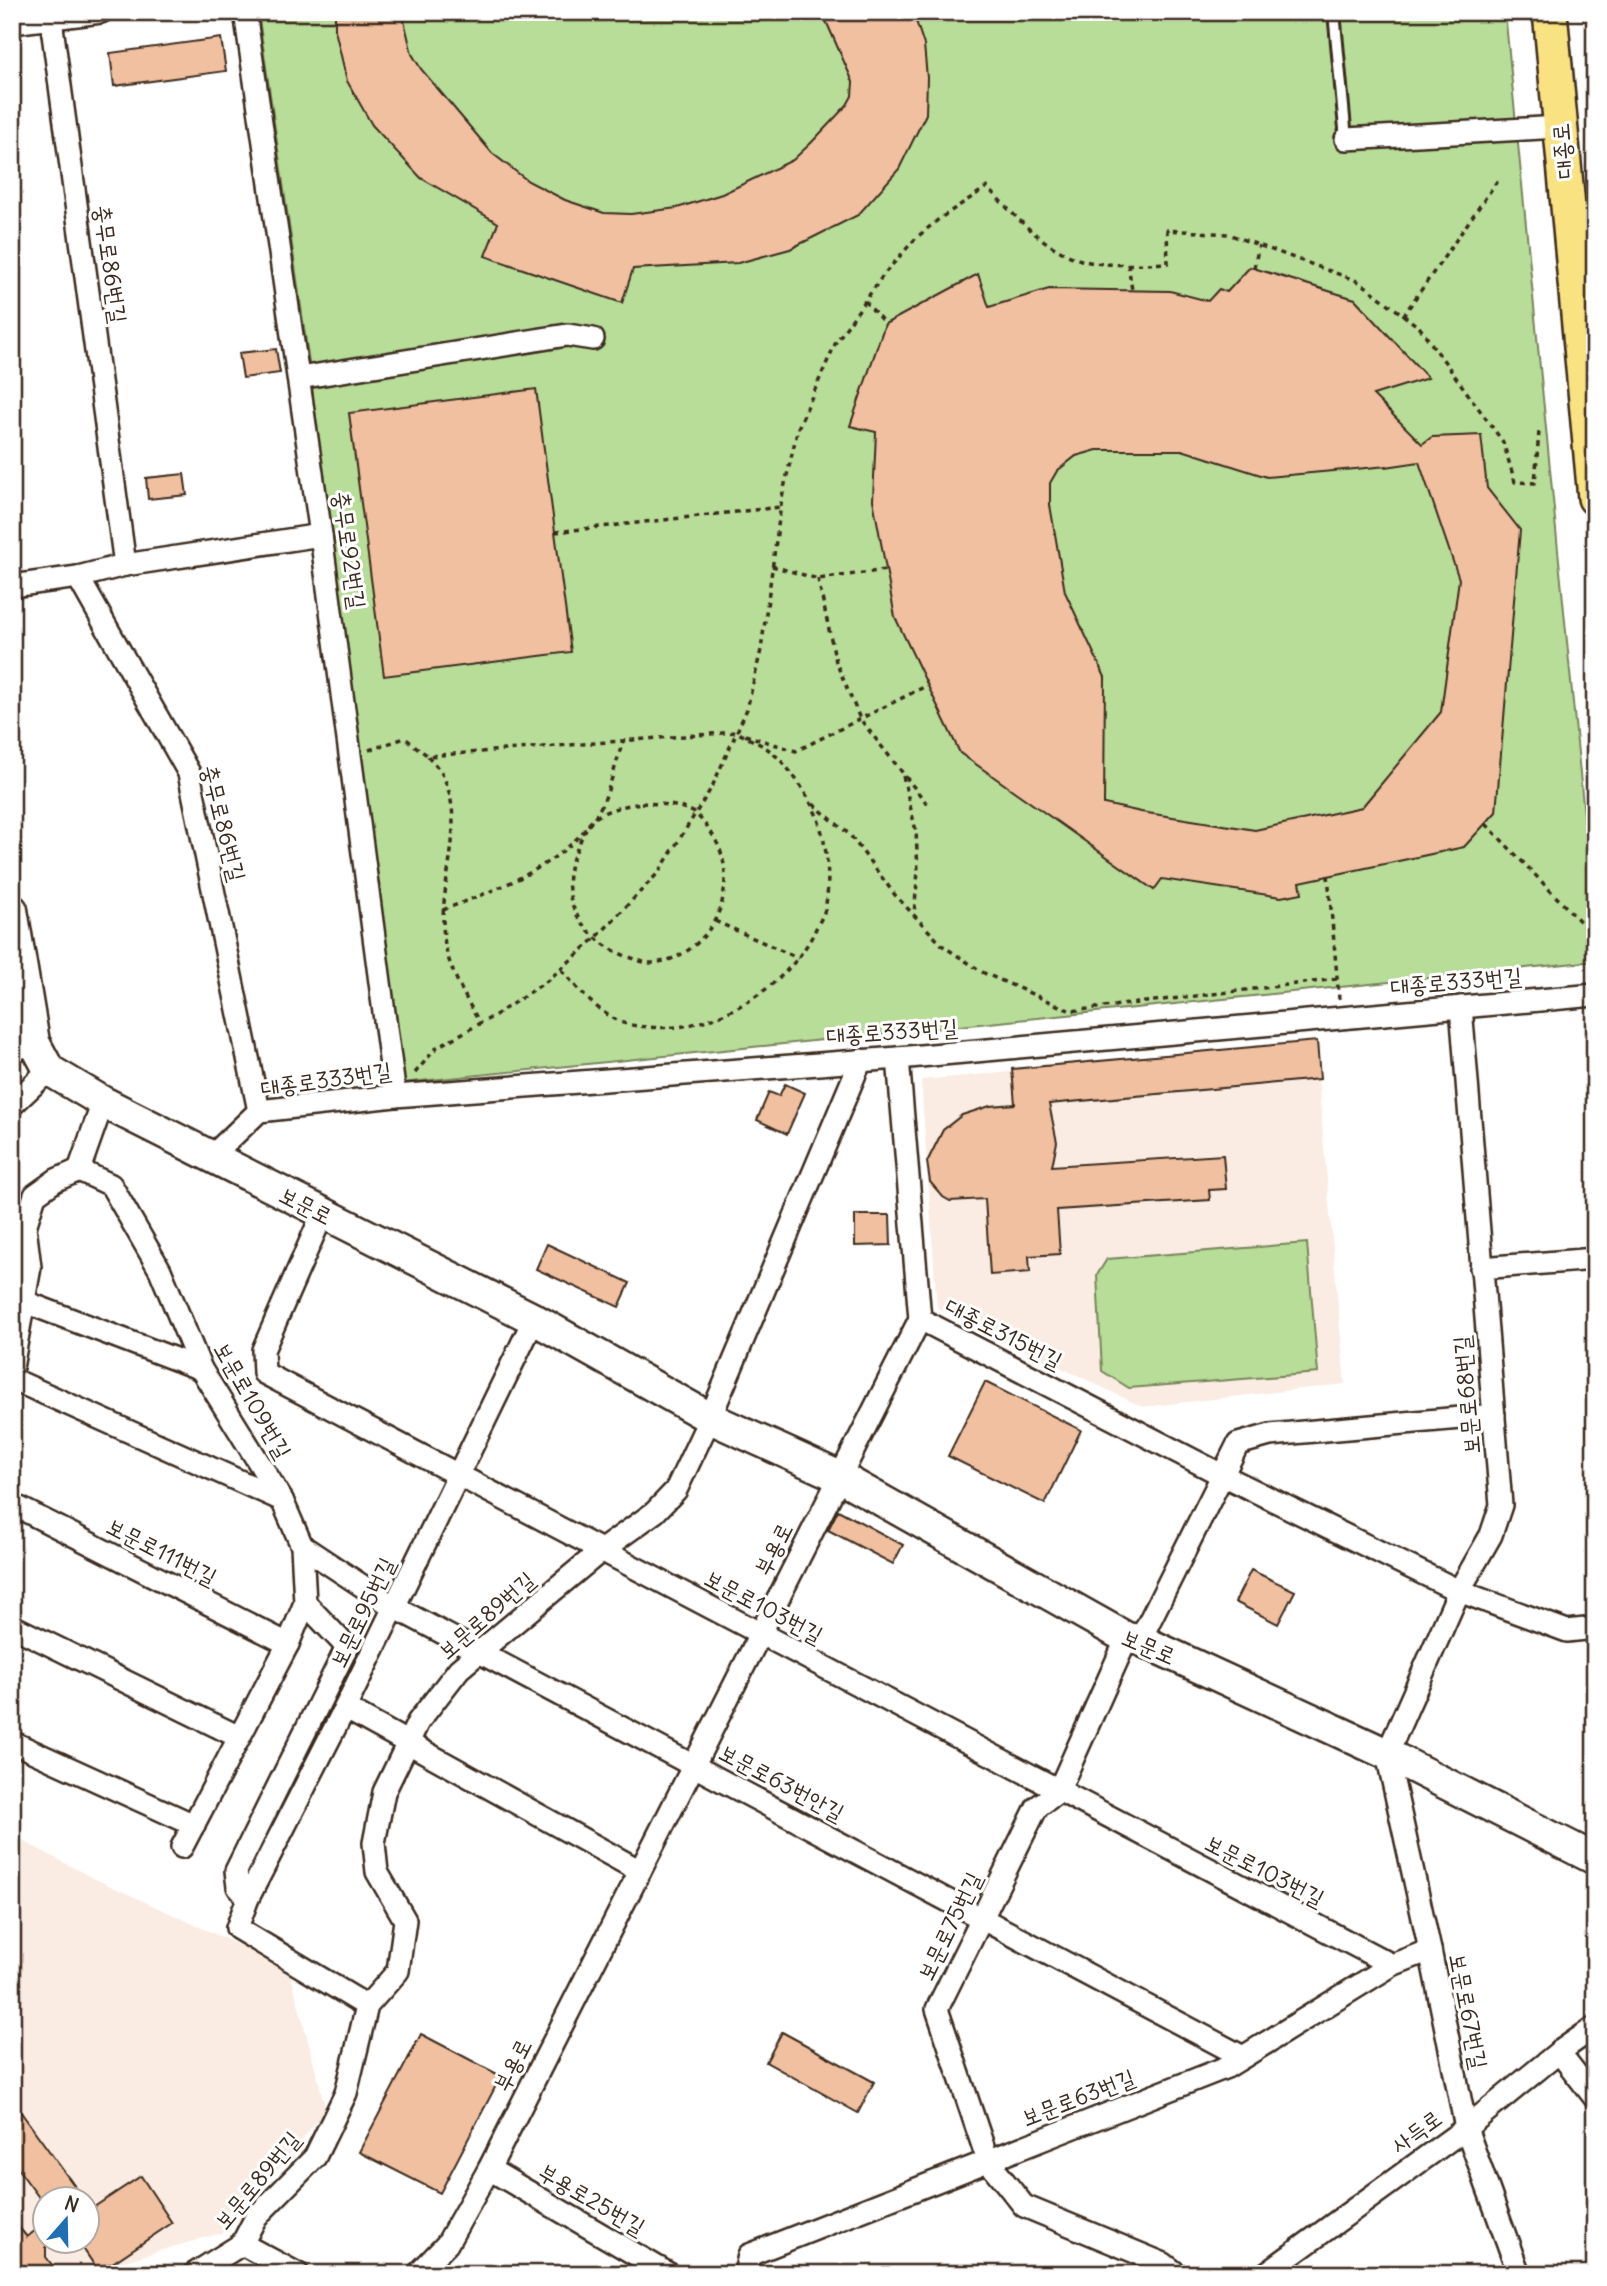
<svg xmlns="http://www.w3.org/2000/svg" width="1607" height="2286" font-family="Delius,'Poor Story',sans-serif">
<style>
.built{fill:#faece2;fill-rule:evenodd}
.green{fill:#b7dd98;stroke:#79845b;stroke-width:2}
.building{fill:#f0c0a0;stroke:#3b2a1e;stroke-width:2;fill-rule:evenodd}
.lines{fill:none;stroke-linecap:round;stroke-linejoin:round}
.lane-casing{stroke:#3b2a1e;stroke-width:16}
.street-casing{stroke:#3b2a1e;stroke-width:26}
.secondary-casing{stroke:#3b2a1e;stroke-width:35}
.primary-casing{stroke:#3b2a1e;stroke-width:38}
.path{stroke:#3b2a1e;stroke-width:3.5;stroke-dasharray:5 5;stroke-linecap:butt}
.lane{stroke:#fff;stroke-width:10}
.street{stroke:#fff;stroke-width:21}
.secondary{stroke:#fff;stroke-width:30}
.primary{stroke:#f8e281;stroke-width:33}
.labels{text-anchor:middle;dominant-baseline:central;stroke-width:6;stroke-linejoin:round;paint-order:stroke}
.street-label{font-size:23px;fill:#3b2a1e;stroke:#fff}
</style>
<rect width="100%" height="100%" fill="#fff"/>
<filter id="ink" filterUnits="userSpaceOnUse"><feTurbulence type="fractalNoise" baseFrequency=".0143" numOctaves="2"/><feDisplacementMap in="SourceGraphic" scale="14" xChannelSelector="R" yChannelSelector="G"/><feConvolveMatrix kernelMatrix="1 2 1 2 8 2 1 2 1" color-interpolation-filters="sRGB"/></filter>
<g filter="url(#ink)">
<g class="built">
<polygon points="1315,1044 1345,1384 1143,1407 937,1308 921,1080"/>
<path d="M12,1835L91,1877L289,1968L326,2110L228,2231L125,2261L108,2274H12ZM46,2198H88V2240H46Z"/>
</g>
<g class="green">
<polygon points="258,12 1505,12 1595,926 1595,961 401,1083 308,355"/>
<polygon points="1307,1243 1318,1373 1129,1388 1102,1371 1097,1275 1107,1259"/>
</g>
<g class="building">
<polygon points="335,12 402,12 412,54 421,69 492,153 528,181 565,200 604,213 631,214 677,208 722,194 793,160 812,142 847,105 852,96 853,82 822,12 913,12 924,45 927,78 926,114 899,169 858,215 790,249 738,263 633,269 622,303 485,256 498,223 421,178 372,125 347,81 335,30"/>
<polygon points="221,38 226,71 114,86 110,53"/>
<path d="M1250,267L1355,299L1428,378L1373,395L1422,444L1432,437L1481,435L1487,488L1520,530L1496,812L1464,847L1300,882L1302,893L1281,897L1162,879L1154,890L960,753L895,617L873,500L876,432L850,426L885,324L978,274L989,307L1049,289L1170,291L1208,301L1219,289L1227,292ZM1097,450H1182L1267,477L1388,466L1386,467L1419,462L1459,579L1441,712L1362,807L1255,830L1141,812L1104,804L1105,677L1065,592L1050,505V483L1057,471L1076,456Z"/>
<polygon points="276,349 280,373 243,378 239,353"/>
<polygon points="536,389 571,652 384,676 349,413"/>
<polygon points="184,474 187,495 148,499 146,478"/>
<polygon points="1317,1041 1320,1079 1049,1104 1057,1142 1052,1166 1223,1155 1226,1189 1209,1190 1210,1200 1057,1210 1060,1254 1029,1256 1030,1272 990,1275 985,1199 950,1201 943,1197 930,1182 927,1162 943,1130 962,1115 990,1106 1015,1104 1012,1069"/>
<polygon points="785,1084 805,1093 787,1134 757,1120 769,1092 779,1096"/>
<polygon points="855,1215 890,1215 891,1245 855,1246"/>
<polygon points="547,1244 630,1283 619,1307 536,1269"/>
<polygon points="985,1382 1081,1430 1045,1504 948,1456"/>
<polygon points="838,1510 903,1545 893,1564 828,1530"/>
<polygon points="1251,1570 1295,1591 1278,1624 1235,1602"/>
<polygon points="782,2032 874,2082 858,2113 766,2062"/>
<polygon points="421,2034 501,2076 440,2193 359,2152"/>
<polygon points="12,2100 84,2199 50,2199 46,2191 46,2207 12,2161"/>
<polygon points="141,2176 172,2223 99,2272 78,2241 88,2241 88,2211"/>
<polygon points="12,2219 27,2237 46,2222 46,2257 59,2274 12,2274"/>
</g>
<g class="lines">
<defs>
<polyline id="lane" points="1334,12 1346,139"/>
<g id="street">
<polyline points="50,12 125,565"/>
<polyline points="245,12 321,535 395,1096"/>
<polyline points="12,23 101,12"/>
<polyline points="1346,139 1559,127"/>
<polyline points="299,378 567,335 593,339"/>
<polyline points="78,577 189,773 259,1111"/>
<polyline points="12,586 78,577 125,565 321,535"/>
<polyline points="1461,1007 1501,1505 1491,1535 1459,1591 1387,1754 1430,1950 1466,2128 1519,2274"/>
<polyline points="12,1051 34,1042"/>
<polyline points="898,1058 920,1319 1222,1475 1459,1591 1567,1631 1595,1628"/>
<polyline points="12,1105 49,1070"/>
<polyline points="211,1157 259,1111 395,1096 898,1058 1595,995"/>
<polyline points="79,1170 111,1185 160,1270 201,1369 282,1500 302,1546 305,1603 288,1644 182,1847"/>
<path d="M323,1213L263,1350L264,1373C640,1571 1015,1770 1392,1965"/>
<polyline points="1481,1268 1595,1259"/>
<polyline points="25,1302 201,1369"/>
<polyline points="12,1368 30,1267 25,1227 35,1195 56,1180 79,1170 103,1102"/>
<polyline points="12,1379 282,1500"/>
<polyline points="12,1504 288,1644"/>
<polyline points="302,1546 394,1607 1243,2057"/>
<polyline points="12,1626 239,1737"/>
<polyline points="1127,1638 1058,1792 1037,1807 937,2009 988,2161 1024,2206 1164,2264 1177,2274"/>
<polyline points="1140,1640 1238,1444 1270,1435 1494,1415"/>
<polyline points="345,1708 640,1871"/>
<polyline points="12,1742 194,1825"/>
<polyline points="248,1898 238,1887 236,1871 347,1647 305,1603"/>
<polyline points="367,2006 237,1928 248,1898 345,1708 534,1319"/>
<polyline points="1559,2052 1595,2098"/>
<polyline points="489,2169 669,2274"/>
<polyline points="242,2244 298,2274"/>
<polyline points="194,2274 242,2244 256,2217 315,2157 346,2093 367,2006 398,1971 405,1920 377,1872 374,1843 384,1792 418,1722 459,1669 602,1550 655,1512 676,1490 710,1418 861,1060"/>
<polyline points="418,2274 447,2244 489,2169 920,1319"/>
<polyline points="745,2274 749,2255 1227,2067 1392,1965 1430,1950"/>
<polyline points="1265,2274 1466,2128 1559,2052 1595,2027"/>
</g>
<polyline id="secondary" points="12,910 34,1042 49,1070 103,1102 534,1319 710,1418 840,1477 1127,1638 1140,1640 1387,1754 1595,1859"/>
<polyline id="primary" points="1550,12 1595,498"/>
</defs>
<use href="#lane" class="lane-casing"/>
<use href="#street" class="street-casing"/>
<use href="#secondary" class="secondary-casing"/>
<use href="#primary" class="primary-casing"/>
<g class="path">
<polyline points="1128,264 1132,290"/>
<polyline points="1254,268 1259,245"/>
<polyline points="865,301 885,324"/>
<polyline points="1403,316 1500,177"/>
<polyline points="555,532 781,507"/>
<polyline points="772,566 818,579 886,570"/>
<polyline points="818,579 836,662 860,719 928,805"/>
<polyline points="745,735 796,751 928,685"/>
<path d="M369,750L405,738L428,756L736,732C747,738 760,743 769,750C788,764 810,797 818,819C827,846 831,880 825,909C823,917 817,925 814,933C789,981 737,1016 684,1026C668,1029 630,1028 616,1020C593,1007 578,990 562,970"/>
<path d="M428,756C433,763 441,770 444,778C468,832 435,889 445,944C450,973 467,999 480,1024"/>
<polyline points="903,776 916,831 918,872 914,914"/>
<path d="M641,803C659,804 677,804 693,812C697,815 701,819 704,823C724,847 729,872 722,902C713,935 684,962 650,963C643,963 636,959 629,957C583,941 553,896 577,849C580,841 584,832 588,825C599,810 624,806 641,803Z"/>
<polyline points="813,804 850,835 895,895 943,946 984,973 1071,1011 1337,979"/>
<polyline points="1486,824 1595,937"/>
<polyline points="1328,875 1339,999"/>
<path d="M443,910C502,887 577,862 605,798C612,780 617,760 623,741"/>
<polyline points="715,921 798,958"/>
<path d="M415,1073L437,1047L494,1016L547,981L596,938L659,872L712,787L747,709L761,650L782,497L798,428L836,342L884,274L916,238L939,219L987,187C1014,215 1043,248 1081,260C1104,267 1143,264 1168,263L1167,230L1228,234L1360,282L1420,328L1503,442L1515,482L1535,483L1539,431"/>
</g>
<use href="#lane" class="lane"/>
<use href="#street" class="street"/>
<use href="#secondary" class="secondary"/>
<use href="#primary" class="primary"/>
</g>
</g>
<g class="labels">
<g class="street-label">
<text transform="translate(1562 151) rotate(-95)">대종로</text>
<text transform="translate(111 264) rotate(82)">충무로86번길</text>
<text transform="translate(350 550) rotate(82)">충무로92번길</text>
<text transform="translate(224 823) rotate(76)">충무로86번길</text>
<text transform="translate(1456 981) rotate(-5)">대종로333번길</text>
<text transform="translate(892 1031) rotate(-4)">대종로333번길</text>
<text transform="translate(326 1079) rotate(-8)">대종로333번길</text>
<text transform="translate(306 1205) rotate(27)">보문로</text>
<text transform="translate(1004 1333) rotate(27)">대종로315번길</text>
<text transform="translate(1466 1395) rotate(-95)">보문로68번길</text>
<text transform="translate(253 1400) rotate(60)">보문로109번길</text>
<text transform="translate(773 1549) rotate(-63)">부용로</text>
<text transform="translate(162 1551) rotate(27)">보문로111번길</text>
<text transform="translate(764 1606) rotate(28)">보문로103번길</text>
<text transform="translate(362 1612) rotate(-64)">보문로95번길</text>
<text transform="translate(486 1615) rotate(-41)">보문로89번길</text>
<text transform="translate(1149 1646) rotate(23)">보문로</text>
<text transform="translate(782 1782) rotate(28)">보문로63번안길</text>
<text transform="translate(1265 1870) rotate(27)">보문로103번길</text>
<text transform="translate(949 1926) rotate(-64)">보문로75번길</text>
<text transform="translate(1469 2011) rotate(79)">보문로67번길</text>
<text transform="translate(512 2065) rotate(-63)">부용로</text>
<text transform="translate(1078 2097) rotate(-21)">보문로63번길</text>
<text transform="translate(1416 2131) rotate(-36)">사득로</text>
<text transform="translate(257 2180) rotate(-50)">보문로89번길</text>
<text transform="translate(592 2199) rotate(30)">부용로25번길</text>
</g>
</g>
<rect width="1607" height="2286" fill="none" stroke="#fff" stroke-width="42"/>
<rect x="21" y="21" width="1565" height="2244" fill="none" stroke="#3b2a1e" stroke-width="2.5" filter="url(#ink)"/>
<g transform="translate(66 2220) rotate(20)"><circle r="33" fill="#ffffff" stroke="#b1aaa5" stroke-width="2"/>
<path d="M0-5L12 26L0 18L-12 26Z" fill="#1f6fb2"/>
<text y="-10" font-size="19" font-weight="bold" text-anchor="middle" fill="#3b2a1e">N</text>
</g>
</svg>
